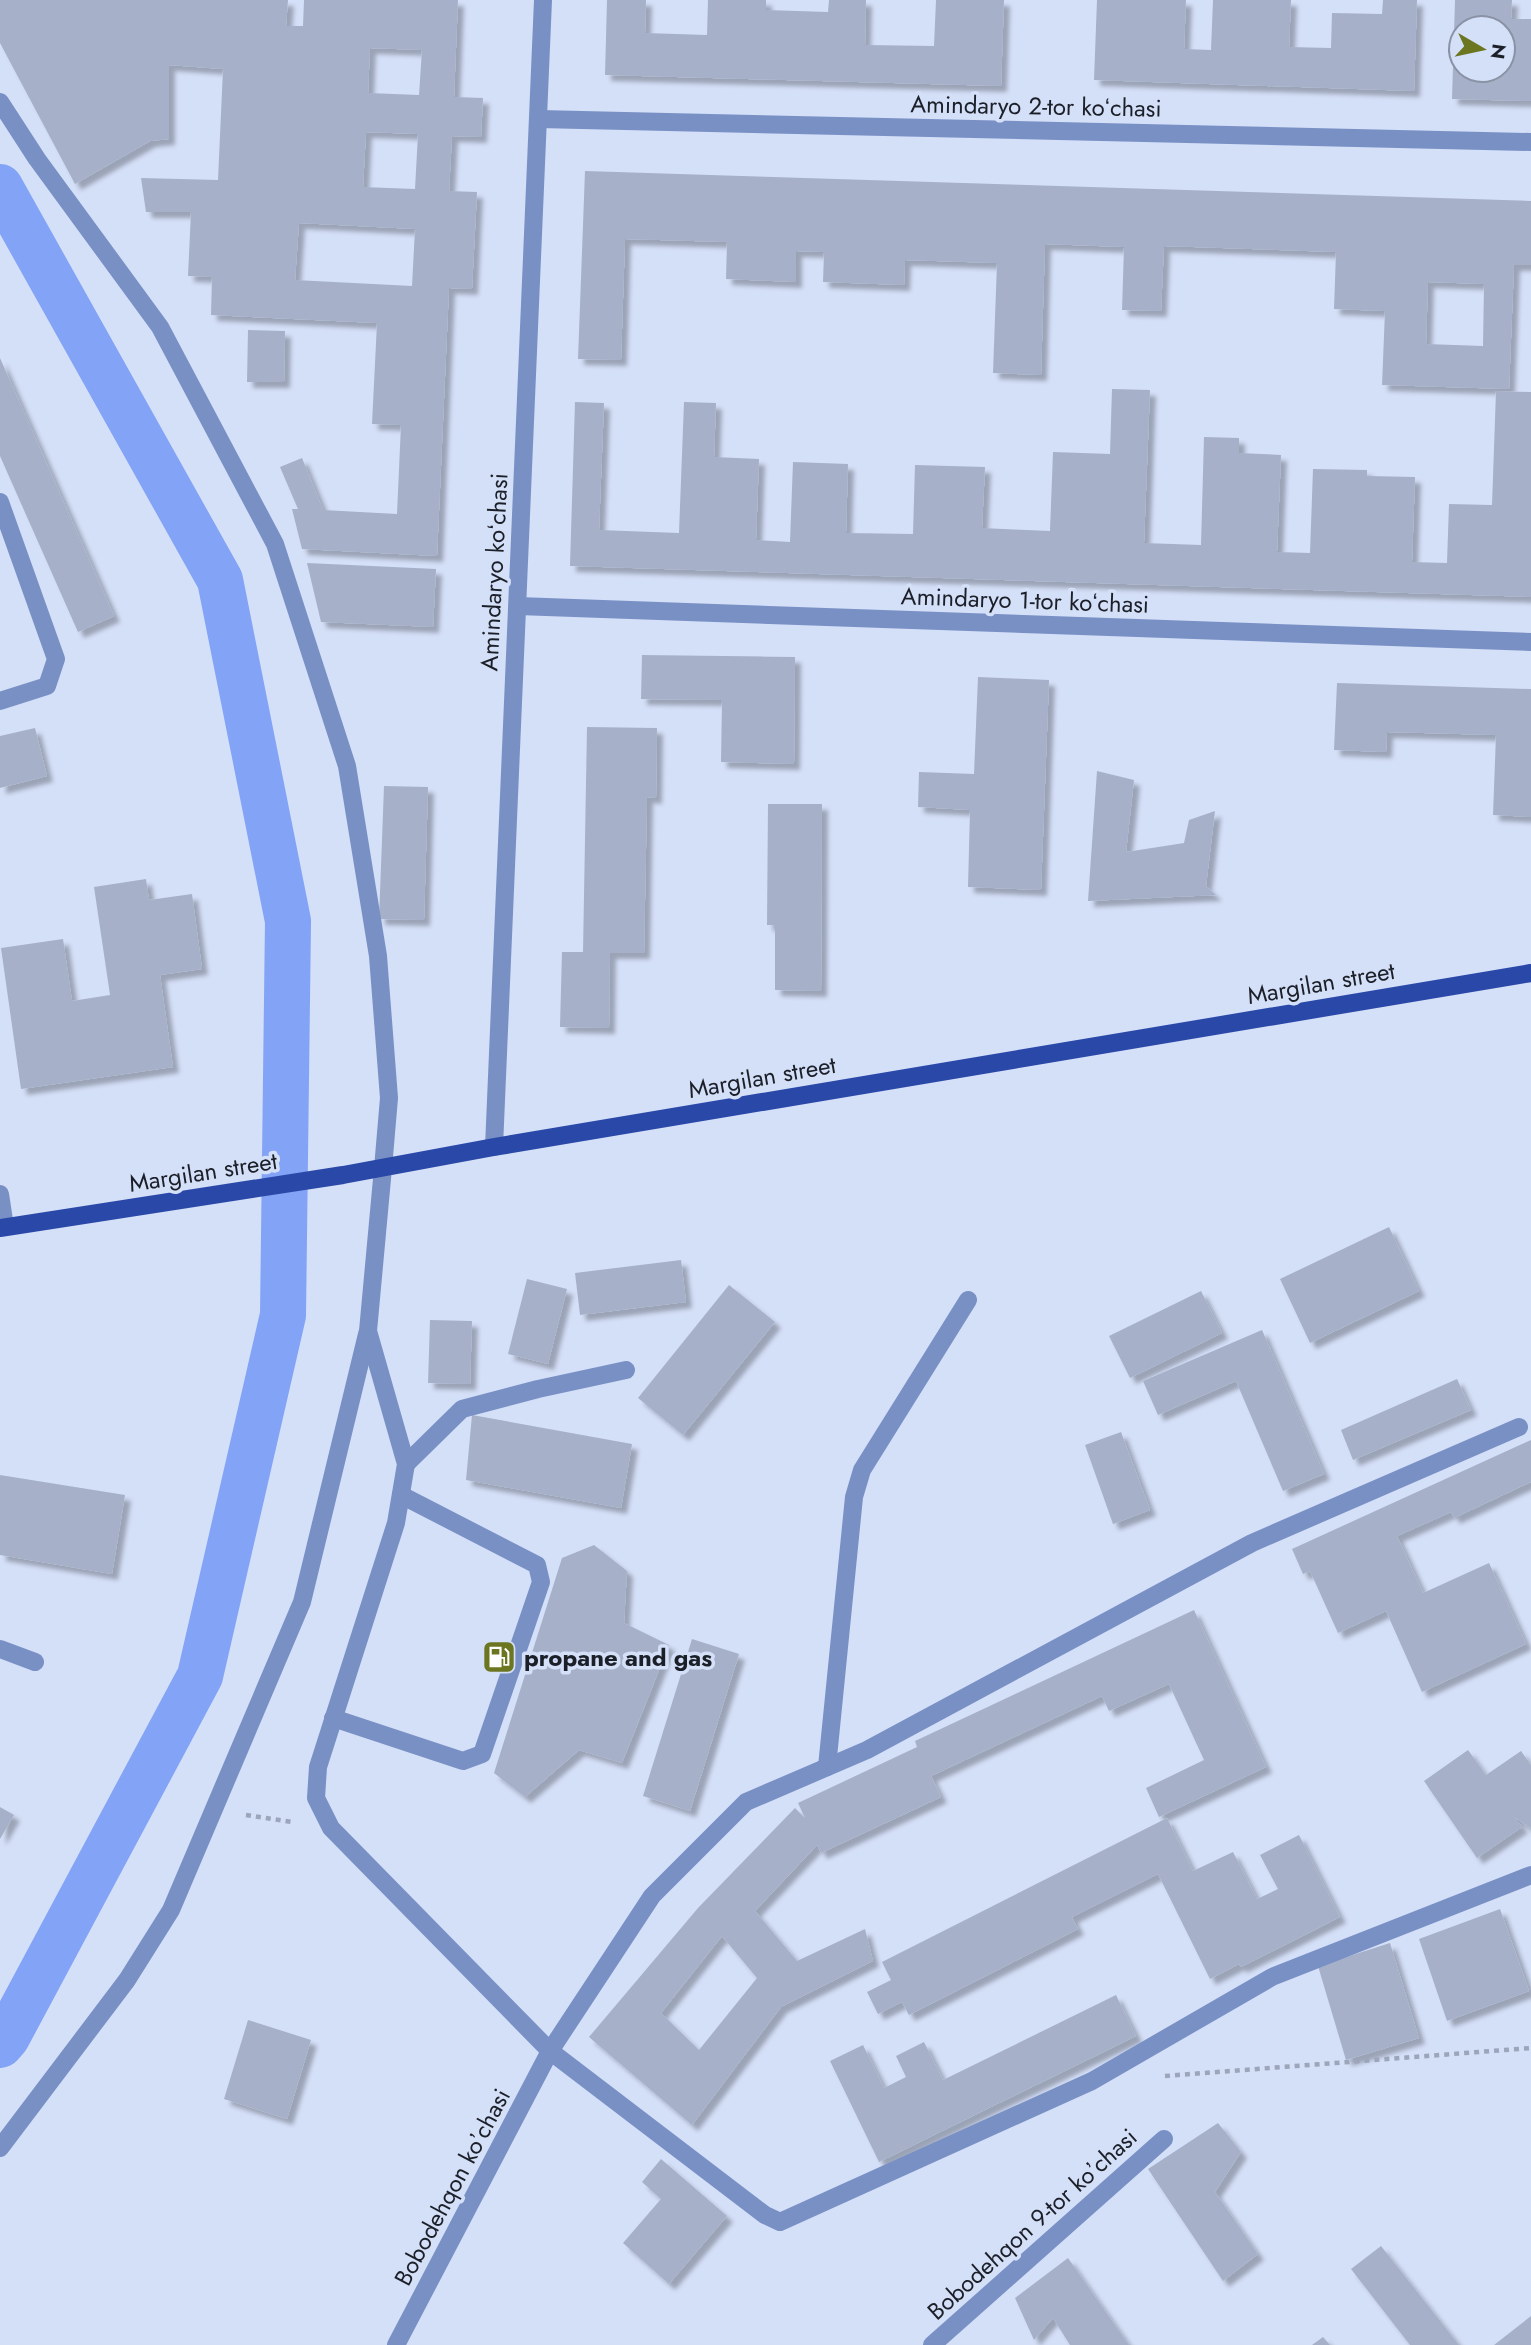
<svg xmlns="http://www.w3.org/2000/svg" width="1531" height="2345" font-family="Jost,sans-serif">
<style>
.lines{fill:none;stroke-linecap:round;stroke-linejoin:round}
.canal{stroke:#82a3f6;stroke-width:46}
.building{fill:#a6b1c9;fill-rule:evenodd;filter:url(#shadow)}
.path{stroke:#9ca5b9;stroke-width:4.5;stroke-dasharray:5 5;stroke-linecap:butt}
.service{stroke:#7990c5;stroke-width:18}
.minor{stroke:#7990c5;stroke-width:18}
.primary{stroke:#2948a8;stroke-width:18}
.labels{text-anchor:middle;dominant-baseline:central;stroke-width:7;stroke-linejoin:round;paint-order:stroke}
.street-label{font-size:24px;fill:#1b1f28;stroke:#d4dff8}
.poi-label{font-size:24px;font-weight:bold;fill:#1b1f28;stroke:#d4dff8;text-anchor:start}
</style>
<defs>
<filter id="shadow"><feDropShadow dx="6" dy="6" stdDeviation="2" flood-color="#0004"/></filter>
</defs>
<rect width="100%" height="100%" fill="#d4dff8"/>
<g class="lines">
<polyline class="canal" points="0,187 220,580 288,921 283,1315 200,1676 7,2037 0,2045"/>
</g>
<g class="building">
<path d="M0,0H288L286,26H303L304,0H458L454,97L483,98L481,137L452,136L449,191L477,192L472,289L449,288L437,556L302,549L292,509H298L280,467L302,458L323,510L397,514L401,425L372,424L377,323L211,315L212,277L188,276L191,212H146L141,178L218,180L223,69L169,65V139L150,141L75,184L0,43ZM370,48L422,50L419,95L368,93ZM366,132L418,134L415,189L363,187ZM299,223L415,229L412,286L295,280Z"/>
<polygon points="607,0 646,0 645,33 707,35 708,0 766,0 766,10 828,12 829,0 866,0 865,45 934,46 936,0 1004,0 1001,86 605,75"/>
<polygon points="1097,0 1186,0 1184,49 1211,50 1213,0 1291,0 1289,47 1331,48 1332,13 1382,14 1383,0 1417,0 1414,91 1094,80"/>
<path d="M1455,0H1512L1511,19H1531V101L1452,99ZM1461,28H1503V70H1461Z"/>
<path d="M585,171L1531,201V265H1514L1509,389L1382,385L1385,311L1334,309L1336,252L1164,246L1161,311L1122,310L1124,247L1045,244L1041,375L993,373L997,263L905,260L904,285L823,282L824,252L796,251V282L726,279L727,242L625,239L621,360L578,359ZM1428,282L1484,284L1483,346L1426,344Z"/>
<polygon points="248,330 285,331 284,382 247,382"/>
<polygon points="0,358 114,616 78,632 0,456"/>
<polygon points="1112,389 1150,390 1144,543 1201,545 1204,437 1239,438 1239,453 1281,455 1277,552 1310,553 1313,469 1367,470 1367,476 1415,477 1412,562 1447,563 1449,504 1492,505 1496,391 1531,392 1531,597 570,566 575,402 604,403 599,530 679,533 684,402 716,403 714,457 759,459 756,540 790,542 793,462 848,464 846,533 913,534 915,465 985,467 982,528 1050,531 1053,452 1110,454"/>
<polygon points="307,563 436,569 433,627 321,622"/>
<polygon points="642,655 795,657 794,764 721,762 722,700 641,699"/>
<polygon points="978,677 1049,680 1041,890 968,887 970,810 918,807 919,772 974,774"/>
<polygon points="1337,683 1531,689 1531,817 1493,815 1496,735 1387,732 1386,752 1334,750"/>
<polygon points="587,727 657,728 656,798 647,797 644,953 610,953 609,1028 560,1027 562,952 583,952"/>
<polygon points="35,728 47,776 0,788 0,736"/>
<polygon points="1097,771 1134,780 1126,852 1184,843 1189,820 1215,811 1206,886 1216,895 1088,901"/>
<polygon points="384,786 428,787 424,920 379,919"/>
<polygon points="768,804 822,804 821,991 775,990 775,925 767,925"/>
<polygon points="146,879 149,900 192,894 202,969 160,975 173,1067 21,1089 1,948 63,939 72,1001 110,995 94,887"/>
<polygon points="1389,1227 1419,1291 1310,1343 1280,1279"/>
<polygon points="681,1260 686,1302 580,1315 575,1273"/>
<polygon points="527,1279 567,1289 548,1364 508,1354"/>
<polygon points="729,1285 775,1322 683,1435 638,1398"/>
<polygon points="1201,1291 1222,1333 1130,1378 1109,1336"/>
<polygon points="430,1320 472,1321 470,1384 428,1383"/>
<polygon points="1262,1330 1324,1474 1283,1491 1236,1381 1158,1415 1143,1381"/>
<polygon points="1457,1379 1471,1410 1353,1460 1341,1430"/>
<polygon points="472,1415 632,1444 621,1508 466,1480"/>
<polygon points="1121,1432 1150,1510 1113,1524 1085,1445"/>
<polygon points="1531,1440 1531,1482 1454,1518 1451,1512 1397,1536 1423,1593 1489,1563 1526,1644 1422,1692 1386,1611 1338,1633 1310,1571 1303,1574 1292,1549"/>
<polygon points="0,1475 125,1495 112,1574 0,1555"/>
<polygon points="594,1545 627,1571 624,1623 669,1645 622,1763 579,1750 525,1797 494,1773 562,1558"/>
<path d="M1194,1610L1266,1767L1159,1817L1146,1788L1204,1760L1169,1684L1109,1711L1102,1696L931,1776L941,1797L821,1853L817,1845L755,1911L797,1961L865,1929L873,1961L781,2007L692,2125L589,2037L698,1908L795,1808L805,1818L798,1803L917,1747L915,1741ZM722,1936L757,1978L699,2050L661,2013Z"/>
<polygon points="692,1639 739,1654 690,1811 643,1796"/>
<polygon points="1468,1750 1486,1775 1521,1751 1531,1765 1531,1828 1514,1817 1522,1827 1477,1858 1424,1781"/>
<polygon points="0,1807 14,1815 0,1839"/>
<polygon points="1167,1818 1193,1871 1233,1852 1257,1899 1278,1889 1260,1855 1299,1835 1340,1917 1241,1967 1239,1964 1210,1979 1158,1874 1072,1917 1078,1929 909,2015 902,2002 878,2014 867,1992 891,1980 882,1962"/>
<polygon points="1500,1909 1529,1991 1447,2021 1419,1939"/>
<polygon points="1390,1943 1419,2038 1346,2060 1318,1966"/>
<polygon points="1116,1995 1136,2036 879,2162 830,2061 863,2045 884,2088 906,2077 896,2056 924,2042 943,2080"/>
<polygon points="248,2020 311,2040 287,2119 224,2099"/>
<polygon points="1218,2123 1241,2152 1215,2192 1258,2254 1223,2281 1148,2169"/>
<polygon points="661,2159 727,2216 669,2284 623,2243 661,2199 642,2182"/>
<polygon points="1381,2246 1459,2345 1410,2345 1351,2269"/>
<polygon points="1068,2258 1129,2345 1070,2345 1053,2318 1034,2340 1015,2298"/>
<polygon points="1531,2316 1531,2345 1494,2345"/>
<polygon points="1323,2337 1330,2345 1312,2345"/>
</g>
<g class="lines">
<g class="path">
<polyline points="246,1815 292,1822"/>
<polyline points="1165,2076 1531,2048"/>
</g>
<g class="service">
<polyline points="0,102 37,159 160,327 275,544 347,766 378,956 389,1098 383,1168"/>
<polyline points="0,502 56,659 47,686 0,701"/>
<polyline points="0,1194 5,1227"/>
<polyline points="406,1464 462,1409 538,1389 626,1370"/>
<polyline points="0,1649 35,1662"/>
<polyline points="333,1718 463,1761 482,1754 541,1582 537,1565 401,1495"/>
<polyline points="827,1767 854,1497 862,1470 968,1300"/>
</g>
<g class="minor">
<polyline points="539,119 1531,142"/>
<polyline points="518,606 1531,642"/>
<polyline points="494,1147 543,0"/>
<polyline points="383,1168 368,1331 406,1464 396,1523 318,1767 316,1798 331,1828 550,2051 765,2215 780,2222 1092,2081 1272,1977 1531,1875"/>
<polyline points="0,2148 127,1980 171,1910 302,1602 367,1334"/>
<polyline points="396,2345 550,2051 652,1896 746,1802 867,1750 1252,1543 1519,1427"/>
<polyline points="932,2345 1164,2139"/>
</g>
<polyline class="primary" points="0,1228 343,1175 494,1147 1531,973"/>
</g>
<defs>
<symbol id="fuel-square" viewBox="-11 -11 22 22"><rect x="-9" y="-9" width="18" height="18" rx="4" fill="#6c7621" stroke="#d4dff8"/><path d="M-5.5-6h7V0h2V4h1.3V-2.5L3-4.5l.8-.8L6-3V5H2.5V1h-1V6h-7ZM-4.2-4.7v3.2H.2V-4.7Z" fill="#fff"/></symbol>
</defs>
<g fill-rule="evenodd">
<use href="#fuel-square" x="480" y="1638" width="38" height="38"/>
</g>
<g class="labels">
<g class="street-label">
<text transform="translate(1036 106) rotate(1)">Amindaryo 2-tor koʻchasi</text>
<text transform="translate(494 572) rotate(-87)">Amindaryo koʻchasi</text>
<text transform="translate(1025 600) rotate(2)">Amindaryo 1-tor koʻchasi</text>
<text transform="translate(1321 983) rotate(-10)">Margilan street</text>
<text transform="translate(762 1077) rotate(-10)">Margilan street</text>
<text transform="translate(203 1172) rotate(-9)">Margilan street</text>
<text transform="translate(452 2187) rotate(-62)">Bobodehqon koʼchasi</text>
<text transform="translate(1032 2224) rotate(-42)">Bobodehqon 9-tor koʼchasi</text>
</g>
<g class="poi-label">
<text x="524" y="1657">propane and gas</text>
</g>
</g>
<g transform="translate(1482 49) rotate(99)"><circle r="33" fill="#d4dff8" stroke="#8a92a5" stroke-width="2"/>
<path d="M0-5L12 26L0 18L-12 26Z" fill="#6c7621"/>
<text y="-10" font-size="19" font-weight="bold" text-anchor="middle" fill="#1b1f28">N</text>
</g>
</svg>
